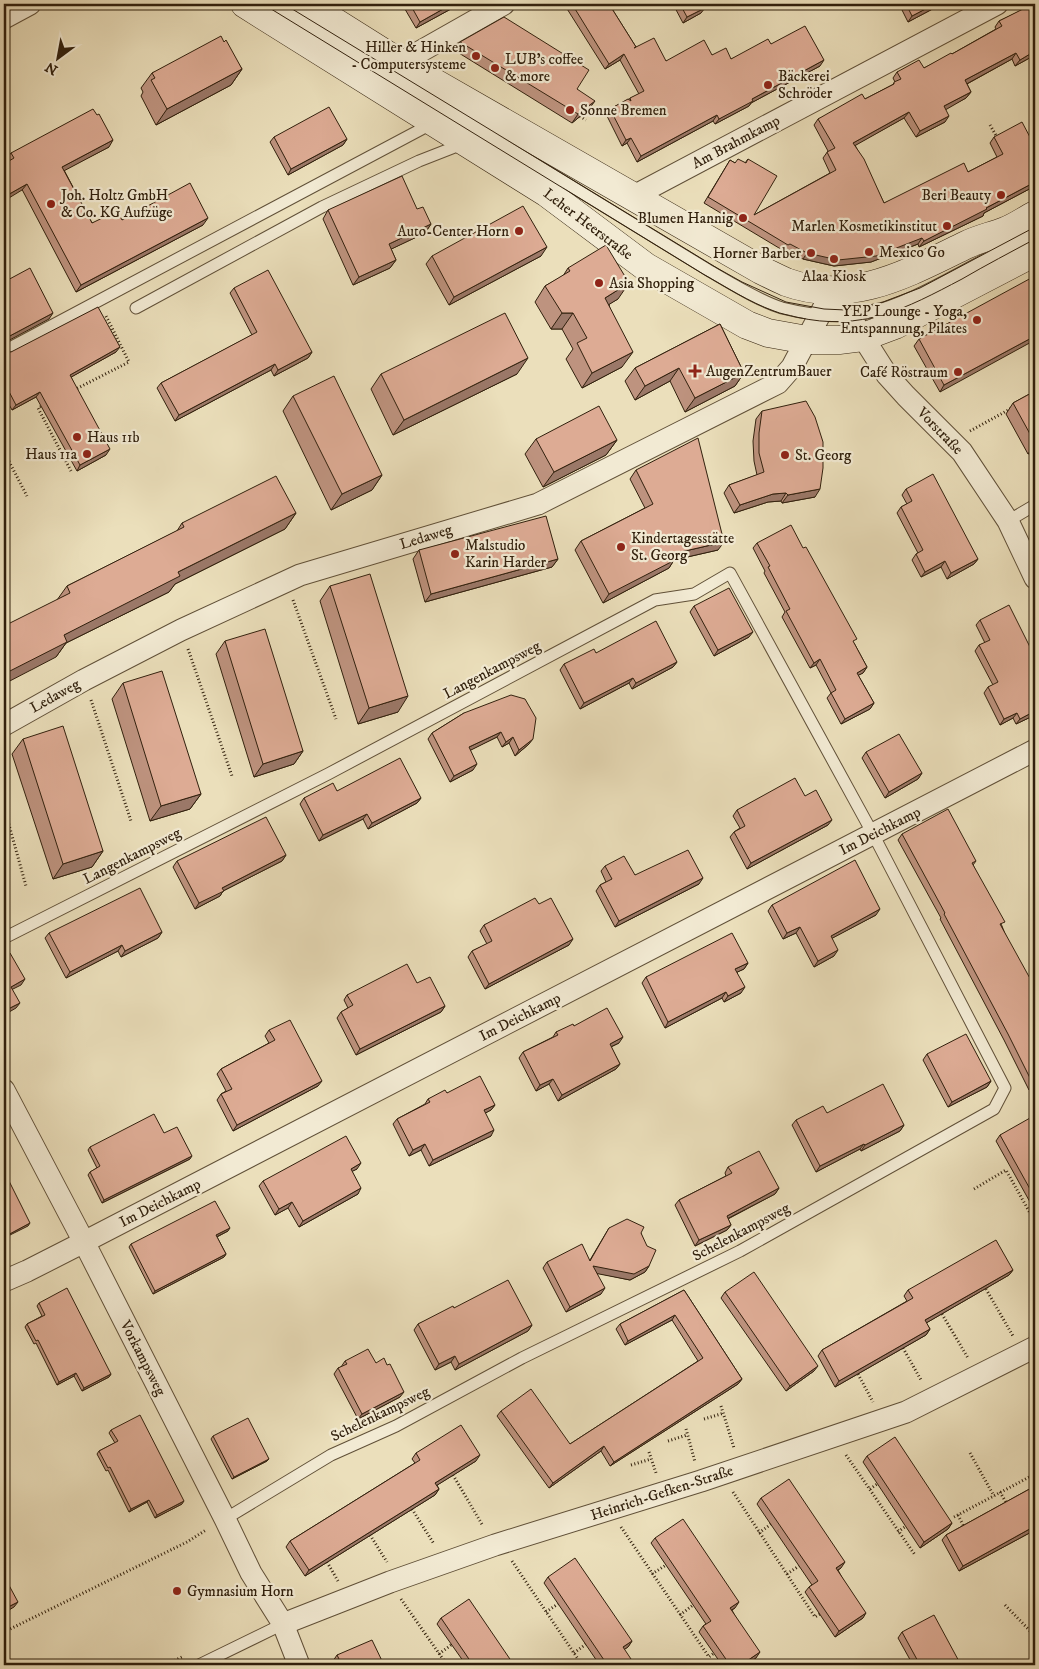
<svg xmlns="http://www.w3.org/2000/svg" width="1039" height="1669" font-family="'IM FELL DW Pica',serif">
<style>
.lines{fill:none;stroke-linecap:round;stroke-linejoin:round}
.lane-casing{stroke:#605038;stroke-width:13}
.street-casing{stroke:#605038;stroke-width:23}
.secondary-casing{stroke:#31200d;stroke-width:29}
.path{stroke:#31200d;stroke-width:3;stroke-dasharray:1 2.5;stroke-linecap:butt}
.lane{stroke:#f2ead3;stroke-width:11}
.street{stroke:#f2ead3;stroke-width:21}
.secondary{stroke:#f2ead3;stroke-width:28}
.tram{stroke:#31200d;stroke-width:1}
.wall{fill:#be937f;stroke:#31200d}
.shaded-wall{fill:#9b7868;stroke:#31200d}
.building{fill:#ddab94;stroke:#31200d}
.poi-dot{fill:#8f2418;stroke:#f2ead3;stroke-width:2}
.labels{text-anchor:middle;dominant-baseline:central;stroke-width:4.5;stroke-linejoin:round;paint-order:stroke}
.poi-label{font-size:15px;fill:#31200d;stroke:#f2ead3;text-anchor:start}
.street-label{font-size:15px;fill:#31200d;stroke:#f2ead3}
</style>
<rect width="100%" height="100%" fill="#ebdfbb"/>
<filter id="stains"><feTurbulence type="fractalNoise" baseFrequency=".004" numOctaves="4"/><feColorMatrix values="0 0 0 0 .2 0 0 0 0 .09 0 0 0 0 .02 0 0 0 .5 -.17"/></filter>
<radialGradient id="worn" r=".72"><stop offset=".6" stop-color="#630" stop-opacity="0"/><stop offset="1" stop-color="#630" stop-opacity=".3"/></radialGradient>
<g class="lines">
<defs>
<g id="lane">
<path d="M274,4L708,270C729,282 759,301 782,308C810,315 840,319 868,313C900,305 930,289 958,274C984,260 1010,246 1035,232"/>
<polyline points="136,308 322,207 419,161 465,143"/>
<polyline points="4,351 433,123"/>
<polyline points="1008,521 1035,505"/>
<polyline points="4,938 328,774 655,600 694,594 730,573 873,834 1005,1088 994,1109 740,1251 522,1358 396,1426 331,1455 225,1519"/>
<polyline points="199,1665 283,1624"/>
</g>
<g id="street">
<polyline points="4,18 30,4"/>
<polyline points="400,63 504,4"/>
<polyline points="634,196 997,4"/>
<polyline points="833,290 887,375 906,396 962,452 1008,521 1035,578"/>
<polyline points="4,725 84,680 181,630 300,575 538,504 778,383 792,367 833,290"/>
<polyline points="4,1090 84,1242 225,1519 251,1573 283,1624 299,1665"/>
<polyline points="4,1281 27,1271 84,1242 1035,750"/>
<polyline points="283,1624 390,1582 495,1545 701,1481 906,1412 1035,1347"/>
</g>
<g id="secondary">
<polyline points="245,4 547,193 646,267 747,325 768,333 807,340 839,340 863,337 895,325 1035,252"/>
<path d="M306,4L400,63L761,270C769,274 777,278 786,282C851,306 908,273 966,245C978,239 992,236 1005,231C1016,227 1025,220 1035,215"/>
</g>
</defs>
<use href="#lane" class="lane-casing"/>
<use href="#street" class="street-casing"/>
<use href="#secondary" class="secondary-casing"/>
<g class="path">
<polyline points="580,116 586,120"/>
<polyline points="990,125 998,139"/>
<polyline points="74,390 129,362 106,316"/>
<polyline points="44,405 38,408 71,471"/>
<polyline points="970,431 1012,408"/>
<polyline points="4,452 27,496"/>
<polyline points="293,600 336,719"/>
<polyline points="188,649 232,776"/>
<polyline points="91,700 131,821"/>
<polyline points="4,807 26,886"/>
<polyline points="974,1189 1006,1170 1035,1222"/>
<polyline points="986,1289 1013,1336"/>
<polyline points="942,1314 968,1358"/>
<polyline points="903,1348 921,1380"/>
<polyline points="858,1374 873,1402"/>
<polyline points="721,1406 734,1448"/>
<polyline points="704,1419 724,1413"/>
<polyline points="686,1429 695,1462"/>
<polyline points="668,1441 687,1435"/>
<polyline points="649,1452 656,1473"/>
<polyline points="970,1453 994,1496"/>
<polyline points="846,1455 915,1555"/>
<polyline points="631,1465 651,1459"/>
<polyline points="453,1475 483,1526"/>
<polyline points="870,1489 877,1484"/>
<polyline points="733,1492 815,1617 820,1614"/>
<polyline points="1000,1492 1007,1504"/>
<polyline points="412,1509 434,1544"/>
<polyline points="958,1515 964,1527"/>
<polyline points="954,1517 1035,1474"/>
<polyline points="621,1527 709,1657 714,1653"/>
<polyline points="898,1532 906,1526"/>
<polyline points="759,1533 771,1524"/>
<polyline points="370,1535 387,1562"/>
<polyline points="512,1561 582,1665"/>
<polyline points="327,1562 338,1581"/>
<polyline points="652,1574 666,1565"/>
<polyline points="787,1574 799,1566"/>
<polyline points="401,1599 447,1665"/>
<polyline points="1005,1605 1035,1636"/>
<polyline points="546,1612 558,1604"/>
<polyline points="680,1615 693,1605"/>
<polyline points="4,1632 187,1542 206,1530"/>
<polyline points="574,1653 586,1644"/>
<polyline points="439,1654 451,1645"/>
<polyline points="856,1664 857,1665"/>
<polyline points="165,1665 184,1656"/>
</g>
<use href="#lane" class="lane"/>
<use href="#street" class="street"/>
<use href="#secondary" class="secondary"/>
<g class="tram">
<path d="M263,4L703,274C726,287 749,302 774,311C781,314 789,315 796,317C862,332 905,309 962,279C986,265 1011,252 1035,239"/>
<polyline points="284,4 717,268 742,282 786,302 824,309 846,310 883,302 920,288 1035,227"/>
</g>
</g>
<g class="wall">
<polygon points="402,4 460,4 416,28"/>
<polygon points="564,4 609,4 636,47 666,61 712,55 731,59 771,44 820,66 751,103 749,106 715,124 713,121 637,162 627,143 622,146 606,114 610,109 629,99 639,94 620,60 605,69"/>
<polygon points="673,4 703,4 701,13 683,23"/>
<polygon points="806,4 817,4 809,8"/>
<polygon points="899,4 942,4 908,22"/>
<polygon points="1035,4 1035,55 1015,66 1012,59 967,84 971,92 966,98 945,109 945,122 916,137 904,118 855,145 884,203 968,172 997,157 990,143 994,137 1031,139 1035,136 1035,186 984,213 983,216 919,247 918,244 871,262 834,266 803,259 786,250 784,251 704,203 730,160 735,163 745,163 748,159 754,215 830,173 823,158 828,151 814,125 818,119 865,99 892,85 895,82 893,78 897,72 924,68 952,54 996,29 995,27 999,21"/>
<polygon points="224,42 242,69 231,85 156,125 141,96 143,92 141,88 152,73"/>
<polygon points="460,42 577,89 589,109 572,123 454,50"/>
<polygon points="274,137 347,139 343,145 288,175 270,142"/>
<polygon points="109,147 64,170 92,223 122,220 203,225 76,292 6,159 11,153"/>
<polygon points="417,209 431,224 425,233 391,249 396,260 390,268 353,285 323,219 328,210"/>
<polygon points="432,256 541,256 449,305 426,264"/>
<polygon points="568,268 618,299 609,304 622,367 582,388 566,359 573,349 562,329 551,329 535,302 545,286 563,276"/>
<polygon points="1035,282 940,392 914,346 919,339"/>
<polygon points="234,288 312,352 308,358 274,376 271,370 175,421 157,388 161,383 252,335 230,293"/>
<polygon points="720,324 744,373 735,386 685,412 670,381 635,400 625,381 635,368"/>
<polygon points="4,352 116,352 71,377 106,455 77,471 36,397 12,410 4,395"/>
<polygon points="381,374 517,374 393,435 371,389"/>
<polygon points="1035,391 1035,450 1028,454 1006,414 1013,403"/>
<polygon points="293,396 382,475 372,490 331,510 283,411"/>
<polygon points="762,411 815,497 782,503 781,501 768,502 734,513 724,493 729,485 757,475 754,461 753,441 756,419"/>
<polygon points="536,439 617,440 606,455 543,487 525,454"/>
<polygon points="636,470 718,550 674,560 669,568 603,603 575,550 581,541 645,508 630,479"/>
<polygon points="906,489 978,559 974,564 947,579 941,567 921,577 912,560 916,554 918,553 897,513 901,507 907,504 902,495"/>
<polygon points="296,513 285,529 175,584 169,592 66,643 56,657 57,600 67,586 177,531 182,523"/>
<polygon points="757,543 854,643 867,667 863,673 858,675 874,703 870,709 841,724 827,698 831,693 816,665 810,668 782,617 785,612 764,573 765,571 753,548"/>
<polygon points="419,550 558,559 552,567 425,602 413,559"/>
<polygon points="330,586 398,712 358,724 320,601"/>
<polygon points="694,606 749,637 714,656 690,612"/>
<polygon points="980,620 1035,657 1035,715 1016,724 1013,718 1000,725 984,693 988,687 993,685 975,651 979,645 985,643 976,625"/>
<polygon points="225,641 303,751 294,764 254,777 216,654"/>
<polygon points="596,653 677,662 673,667 632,689 629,683 580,709 560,670 564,664"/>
<polygon points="123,683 201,794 190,809 150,821 112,699"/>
<polygon points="464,713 529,744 515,756 509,743 502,747 497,737 470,750 473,770 450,782 428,739 432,733"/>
<polygon points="23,739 103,851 92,867 53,879 12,754"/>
<polygon points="866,752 922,773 918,779 885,798 862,758"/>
<polygon points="337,791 421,798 417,803 368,829 363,819 319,841 300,804 304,798"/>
<polygon points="805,796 828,825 747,869 730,837 734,832 740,828 733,816 737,810"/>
<polygon points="902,834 976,861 973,865 1002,926 1032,1004 1035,1086 1029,1090 1004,1040 940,919 941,918 898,840"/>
<polygon points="286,855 282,861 223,891 220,896 195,909 173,867 177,861"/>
<polygon points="605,866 635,875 699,884 615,927 596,891 600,885 606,882 601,871"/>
<polygon points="539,904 569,945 485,989 468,957 472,951 487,944 480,931 484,925"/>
<polygon points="772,905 876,915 832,938 834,956 814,967 796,933 783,939 768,911"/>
<polygon points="162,932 158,938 121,957 118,951 66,978 45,938 49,933"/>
<polygon points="748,963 744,969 737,972 741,993 724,1002 722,998 665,1028 642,983 646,977"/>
<polygon points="417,983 445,1006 441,1012 356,1055 337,1018 341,1012 348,1008 344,1000 347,995"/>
<polygon points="574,1026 619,1043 611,1047 620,1064 616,1069 558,1101 549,1084 536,1091 519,1058 523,1052 553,1037 556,1032"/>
<polygon points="269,1030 318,1086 233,1131 217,1100 221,1094 226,1091 217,1074 221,1069 269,1043 265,1036"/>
<polygon points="927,1054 991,1081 987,1087 948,1107 923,1060"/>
<polygon points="447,1093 495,1105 491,1110 485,1113 491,1136 429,1166 421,1150 409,1156 393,1124 397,1119 425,1104 428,1099"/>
<polygon points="827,1113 904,1125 900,1131 861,1151 860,1149 816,1172 792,1125 796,1120"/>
<polygon points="1035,1127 1035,1211 996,1141 1000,1135"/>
<polygon points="164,1133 190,1159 102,1203 88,1175 90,1172 97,1168 88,1150 90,1147"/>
<polygon points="728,1167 779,1188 775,1194 728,1219 731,1225 727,1230 695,1246 675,1205 679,1200 726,1176 725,1173"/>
<polygon points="357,1169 352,1171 358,1194 299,1227 288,1208 275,1215 259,1186 263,1181"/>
<polygon points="609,1228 641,1233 649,1266 645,1272 630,1280 597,1273 601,1294 566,1312 543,1268 547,1262 590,1260"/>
<polygon points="228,1231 217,1237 226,1254 224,1257 153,1294 129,1247 131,1244"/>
<polygon points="1013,1270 1009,1275 926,1323 930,1329 926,1335 835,1387 818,1356 822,1350 907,1301 904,1296 908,1290"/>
<polygon points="684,1290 742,1379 738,1384 610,1466 601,1451 549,1488 497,1416 501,1411 570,1444 698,1361 672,1320 625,1345 616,1329 620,1324"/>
<polygon points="725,1292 814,1371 786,1391 721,1298"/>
<polygon points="39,1303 111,1374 109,1377 82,1391 74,1376 57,1385 36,1343 34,1344 25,1327 27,1324 42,1316 37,1306"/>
<polygon points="454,1308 532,1325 528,1331 455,1370 451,1362 435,1370 414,1330 418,1324"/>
<polygon points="345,1361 376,1363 400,1397 358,1419 334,1374 338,1368 341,1367"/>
<polygon points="111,1430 182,1504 155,1518 147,1502 129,1512 108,1470 106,1471 97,1454 99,1451 115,1443 109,1433"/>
<polygon points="213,1436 269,1459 267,1461 232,1479 211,1439"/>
<polygon points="416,1453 476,1461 437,1485 439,1489 435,1495 305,1576 286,1547 290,1541 415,1463 412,1459"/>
<polygon points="867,1456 952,1523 948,1529 920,1548 863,1462"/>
<polygon points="1035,1486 1035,1530 959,1571 942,1540 946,1535"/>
<polygon points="761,1498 841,1568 838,1570 863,1618 835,1637 805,1592 809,1587 812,1585 757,1504"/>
<polygon points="655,1538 735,1608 732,1610 756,1658 745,1665 722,1665 699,1632 703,1626 706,1624 651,1543"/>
<polygon points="548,1577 632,1641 628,1647 599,1664 544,1583"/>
<polygon points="441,1618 514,1665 466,1665 437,1624"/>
<polygon points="902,1632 961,1665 913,1665 898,1638"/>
<polygon points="337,1655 384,1665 335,1665 333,1661"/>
</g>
<g class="shaded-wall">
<polygon points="452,4 460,4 416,28 420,22"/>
<polygon points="812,4 817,4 809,8"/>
<polygon points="935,4 942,4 908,22 912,16"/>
<polygon points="705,8 701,13 683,23 687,17"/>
<polygon points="1035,51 1035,55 1015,66 1020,60"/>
<polygon points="1016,53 1012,59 961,87 965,80"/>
<polygon points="624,54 620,60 605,69 609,64"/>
<polygon points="824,60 820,66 751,103 749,106 715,124 719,119 752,99"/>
<polygon points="242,69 231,85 156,125 167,109"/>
<polygon points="971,92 966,98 940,113 944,106"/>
<polygon points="595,101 589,109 572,123 578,114"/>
<polygon points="909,112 904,118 849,149 853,143"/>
<polygon points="717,115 713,121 637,162 641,156"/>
<polygon points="949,116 945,122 916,137 920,131"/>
<polygon points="631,138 627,143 622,146 626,140"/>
<polygon points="347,139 343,145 288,175 291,169"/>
<polygon points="113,140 109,147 58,174 62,167"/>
<polygon points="1035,182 1035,186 984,213 983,216 919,247 924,241"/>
<polygon points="27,184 22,190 4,201 4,197"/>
<polygon points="208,218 203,225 76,292 81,285"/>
<polygon points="431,224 425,233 383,253 389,244"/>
<polygon points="922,238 918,244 871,262 834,266 803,259 807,253"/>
<polygon points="547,247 541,256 449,305 454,297"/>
<polygon points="396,260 390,268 353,285 359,277"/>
<polygon points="629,283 618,299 595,313 605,298"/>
<polygon points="53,313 49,319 4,343 4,339"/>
<polygon points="562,313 573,313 562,329 551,329"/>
<polygon points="1035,336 1035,340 940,392 944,385"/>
<polygon points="120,347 116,352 66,380 70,375"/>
<polygon points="312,352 308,358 274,376 278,370"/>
<polygon points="633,352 622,367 582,388 592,373"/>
<polygon points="528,358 517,374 393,435 404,420"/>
<polygon points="275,364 271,370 175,421 179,415"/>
<polygon points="679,368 670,381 635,400 645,386"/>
<polygon points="744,373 735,386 685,412 695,398"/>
<polygon points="40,392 36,397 12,410 16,405"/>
<polygon points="617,440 606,455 543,487 554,472"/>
<polygon points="1035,444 1035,450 1028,454"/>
<polygon points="110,449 106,455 77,471 80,465"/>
<polygon points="382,475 372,490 331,510 342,494"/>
<polygon points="820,489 815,497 782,503 788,495"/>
<polygon points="786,493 781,501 768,502 734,513 740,505 773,494"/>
<polygon points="296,513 285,529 175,584 169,592 66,643 56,657 4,684 4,674 64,635 178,572"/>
<polygon points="724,542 718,550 674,560 669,568 603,603 609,594 672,554"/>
<polygon points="558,559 552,567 425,602 431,594"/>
<polygon points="978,559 974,564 947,579 951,573"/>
<polygon points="945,561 941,567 921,577 925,572"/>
<polygon points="753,632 749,637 714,656 718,650"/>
<polygon points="820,659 816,665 810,668 814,663"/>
<polygon points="677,662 673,667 632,689 636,683"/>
<polygon points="867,667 863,673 853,678 857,673"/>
<polygon points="633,678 629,683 580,709 584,703"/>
<polygon points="408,696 398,712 358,724 369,708"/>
<polygon points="874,703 870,709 841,724 845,719"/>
<polygon points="1035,711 1035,715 1016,724 1020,719"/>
<polygon points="1017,713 1013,718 1000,725 1004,719"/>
<polygon points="501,732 497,737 465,753 469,747"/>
<polygon points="513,737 509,743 502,747 506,742"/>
<polygon points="533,739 529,744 515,756 519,750"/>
<polygon points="303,751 294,764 254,777 263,764"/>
<polygon points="477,764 473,770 450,782 454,776"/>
<polygon points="922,773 918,779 885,798 889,792"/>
<polygon points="201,794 190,809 150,821 161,806"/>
<polygon points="421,798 417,803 368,829 372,823"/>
<polygon points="367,814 363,819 319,841 323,835"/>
<polygon points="832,820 828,825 747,869 751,863"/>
<polygon points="103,851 92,867 53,879 63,864"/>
<polygon points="286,855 282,861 223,891 220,896 195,909 199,903 222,888"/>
<polygon points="703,878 699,884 615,927 619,921"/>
<polygon points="880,909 876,915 827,941 831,936"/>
<polygon points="800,927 796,933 783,939 787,933"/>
<polygon points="162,932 158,938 121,957 125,951"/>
<polygon points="573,939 569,945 485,989 489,984"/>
<polygon points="122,945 118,951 66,978 70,972"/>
<polygon points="838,950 834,956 814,967 818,961"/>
<polygon points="748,963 744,969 731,975 735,969"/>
<polygon points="25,979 21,985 7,992 11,987"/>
<polygon points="745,987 741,993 724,1002 728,996"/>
<polygon points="726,992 722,998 665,1028 668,1022"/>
<polygon points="1035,999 1035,1002 1027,1007 1031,1001"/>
<polygon points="20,1003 16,1008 4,1015 4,1011"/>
<polygon points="445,1006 441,1012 356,1055 360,1049"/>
<polygon points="623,1037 619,1043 606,1049 610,1044"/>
<polygon points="620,1064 616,1069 558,1101 562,1095"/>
<polygon points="553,1079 549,1084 536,1091 540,1085"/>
<polygon points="322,1081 318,1086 233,1131 237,1125"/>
<polygon points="991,1081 987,1087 948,1107 952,1102"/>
<polygon points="1035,1083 1035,1086 1029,1090 1033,1084"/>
<polygon points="495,1105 491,1110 480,1116 484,1110"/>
<polygon points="904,1125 900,1131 861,1151 865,1145"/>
<polygon points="494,1130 491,1136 429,1166 433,1160"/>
<polygon points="425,1144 421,1150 409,1156 413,1150"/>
<polygon points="864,1144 860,1149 816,1172 820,1166"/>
<polygon points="192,1156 190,1159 102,1203 104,1200"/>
<polygon points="361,1163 357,1169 347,1174 351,1169"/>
<polygon points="361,1188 358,1194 299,1227 303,1221"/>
<polygon points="779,1188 775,1194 723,1221 727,1216"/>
<polygon points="292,1202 288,1208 275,1215 279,1209"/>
<polygon points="30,1223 28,1226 4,1238 4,1237"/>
<polygon points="731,1225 727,1230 695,1246 699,1240"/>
<polygon points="230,1228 228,1231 214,1238 216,1235"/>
<polygon points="226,1254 224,1257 153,1294 155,1291"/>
<polygon points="593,1266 649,1266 645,1272 630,1280 589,1272"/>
<polygon points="1013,1270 1009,1275 921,1326 925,1320"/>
<polygon points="605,1288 601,1294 566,1312 570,1307"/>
<polygon points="675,1315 672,1320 625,1345 628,1341"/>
<polygon points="532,1325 528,1331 455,1370 459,1364"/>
<polygon points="930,1329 926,1335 835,1387 839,1381"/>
<polygon points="455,1356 451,1362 435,1370 439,1364"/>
<polygon points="818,1366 814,1371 786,1391 790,1386"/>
<polygon points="76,1373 74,1376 57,1385 59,1382"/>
<polygon points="111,1374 109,1377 82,1391 84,1388"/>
<polygon points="742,1379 738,1384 610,1466 614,1462"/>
<polygon points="404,1392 400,1397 358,1419 362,1414"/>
<polygon points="604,1446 601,1451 549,1488 553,1483"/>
<polygon points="480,1455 476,1461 431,1489 435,1483"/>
<polygon points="269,1459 267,1461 232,1479 234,1477"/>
<polygon points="439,1489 435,1495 305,1576 309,1570"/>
<polygon points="149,1500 147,1502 129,1512 131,1509"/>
<polygon points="184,1501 182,1504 155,1518 157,1515"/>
<polygon points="952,1523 948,1529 920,1548 924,1542"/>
<polygon points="1035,1526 1035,1530 959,1571 963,1566"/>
<polygon points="845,1562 841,1568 832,1574 836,1568"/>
<polygon points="18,1602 14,1607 4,1613 4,1609"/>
<polygon points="739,1602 735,1608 726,1613 730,1608"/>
<polygon points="866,1613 863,1618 835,1637 839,1631"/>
<polygon points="632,1641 628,1647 619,1653 623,1647"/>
<polygon points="760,1652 756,1658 745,1665 741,1665"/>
</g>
<g class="building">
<polygon points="410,4 452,4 420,22"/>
<polygon points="572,4 609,4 636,47 634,48 654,38 666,61 704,40 712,55 726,48 731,59 768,39 771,44 805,26 824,60 752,99 753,101 719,119 717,115 641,156 631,138 626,140 610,109 628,99 631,101 630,98 644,91 624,54 609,64"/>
<polygon points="680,4 703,4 705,8 687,17"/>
<polygon points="906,4 935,4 912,16"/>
<polygon points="1033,4 1035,4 1035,51 1020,60 1016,53 965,80 971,92 944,106 949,116 920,131 909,112 853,143 864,159 884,203 964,163 968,172 1003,154 994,137 1022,122 1031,139 1035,136 1035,182 986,208 987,209 924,241 922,238 876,256 838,260 807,253 790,244 788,245 708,197 730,160 735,163 738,159 746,163 748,159 777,176 754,215 836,170 827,152 835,148 818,119 862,94 865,99 894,84 894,82 901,79 897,72 919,60 924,68 951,53 952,54 1002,26 999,21"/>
<polygon points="504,17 589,70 577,89 595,101 578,114 460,42"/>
<polygon points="221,36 224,42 226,40 242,69 167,109 151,80 155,78 152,73"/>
<polygon points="329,107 347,139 291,169 274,137"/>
<polygon points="93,109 97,115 99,114 113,140 62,167 92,223 117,211 122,220 190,183 208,218 81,285 27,184 4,197 4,164 14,158 11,153"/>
<polygon points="402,176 417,209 423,207 431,224 389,244 396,260 359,277 328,210"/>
<polygon points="523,206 547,247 454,297 432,256"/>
<polygon points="606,245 629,283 605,298 633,352 592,373 577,343 587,338 573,313 562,313 545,286 570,271 568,268"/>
<polygon points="30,268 53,313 4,339 4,282"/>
<polygon points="268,270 312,352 278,370 275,364 179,415 161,383 257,332 234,288"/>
<polygon points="1033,277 1035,282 1035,336 944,385 919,339"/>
<polygon points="98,307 120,347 70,375 110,449 80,465 40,392 16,405 4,382 4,352 11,352"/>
<polygon points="505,313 528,358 404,420 381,374"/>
<polygon points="720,324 744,373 695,398 679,368 645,386 635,368"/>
<polygon points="334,376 382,475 342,494 293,396"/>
<polygon points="1035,391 1035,443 1013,403"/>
<polygon points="806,401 815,417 823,442 823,468 820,489 788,495 786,493 773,494 740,505 729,485 764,472 759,453 759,433 762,411"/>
<polygon points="599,406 617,440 554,472 536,439"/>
<polygon points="698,438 724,542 672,554 675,560 609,594 581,541 653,504 636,470"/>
<polygon points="933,474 978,559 951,573 945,561 925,572 916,554 923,550 901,507 912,501 906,489"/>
<polygon points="276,476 296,513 178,572 180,576 64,635 67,642 4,674 4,626 70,593 67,586 184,527 182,523"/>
<polygon points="546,516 558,559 431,594 419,550"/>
<polygon points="791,525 803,548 806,547 857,639 853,641 867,667 857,673 874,703 845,719 831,693 836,690 820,659 814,663 786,611 790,609 768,567 770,566 757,543"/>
<polygon points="370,574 408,696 369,708 330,586"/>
<polygon points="729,588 753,632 718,650 694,606"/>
<polygon points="1009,605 1035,657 1035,711 1020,719 1017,713 1004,719 988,687 998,682 979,645 990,640 980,620"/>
<polygon points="656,621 677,662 636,683 633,678 584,703 564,664 594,649 596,653"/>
<polygon points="265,629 303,751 263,764 225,641"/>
<polygon points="162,671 201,794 161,806 123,683"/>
<polygon points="511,695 525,699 536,718 533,739 519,750 513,737 506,742 501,732 469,747 477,764 454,776 432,733 464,713"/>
<polygon points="63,726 103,851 63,864 23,739"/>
<polygon points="899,734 922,773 889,792 866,752"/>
<polygon points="400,758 421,798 372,823 367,814 323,835 304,798 333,783 337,791"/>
<polygon points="795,778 805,796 816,790 832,820 751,863 734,832 745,826 737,810"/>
<polygon points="948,809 976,861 972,863 1005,922 1000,924 1032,982 1035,980 1035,999 1031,1001 1035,1010 1035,1083 1033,1084 1008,1034 944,914 945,913 902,834"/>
<polygon points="266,817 286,855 222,888 224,891 199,903 177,861"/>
<polygon points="688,850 703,878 619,921 600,885 612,879 605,866 624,856 635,875"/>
<polygon points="855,860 880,909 831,936 838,950 818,961 800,927 787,933 772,905"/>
<polygon points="140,888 162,932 125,951 122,945 70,972 49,933"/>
<polygon points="535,898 539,904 551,898 573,939 489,984 472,951 492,941 484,925"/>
<polygon points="732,933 748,963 735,969 745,987 728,996 726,992 668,1022 646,977"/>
<polygon points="10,953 25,979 11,987 20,1003 4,1011 4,956"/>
<polygon points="407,964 417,983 430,977 445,1006 360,1049 341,1012 353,1005 347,995"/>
<polygon points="607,1008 623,1037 610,1044 620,1064 562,1095 553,1079 540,1085 523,1052 558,1035 556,1032 573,1024 574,1026"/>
<polygon points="290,1020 322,1081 237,1125 221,1094 232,1089 221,1069 275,1040 269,1030"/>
<polygon points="966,1034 991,1081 952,1102 927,1054"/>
<polygon points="480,1076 495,1105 484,1110 494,1130 433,1160 425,1144 413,1150 397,1119 430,1102 428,1099 445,1090 447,1093"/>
<polygon points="883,1084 904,1125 865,1145 864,1144 820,1166 796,1120 823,1106 827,1113"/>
<polygon points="154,1114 164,1133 177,1127 192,1156 104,1200 90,1172 100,1166 90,1147"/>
<polygon points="1030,1118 1035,1127 1035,1198 1000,1135"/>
<polygon points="346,1136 361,1163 351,1169 361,1188 303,1221 292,1202 279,1209 263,1181"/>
<polygon points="759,1151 779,1188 727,1216 731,1225 699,1240 679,1200 732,1173 728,1167"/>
<polygon points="4,1171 30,1223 4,1237"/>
<polygon points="215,1201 230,1228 216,1235 226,1254 155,1291 131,1244"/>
<polygon points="627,1219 644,1227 641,1233 647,1246 656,1250 649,1266 634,1274 593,1266 605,1288 570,1307 547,1262 582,1244 590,1261 609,1228"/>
<polygon points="996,1240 1013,1270 925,1320 930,1329 839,1381 822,1350 913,1298 908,1290"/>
<polygon points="754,1272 818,1366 790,1386 725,1292"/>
<polygon points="508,1280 532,1325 459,1364 455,1356 439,1364 418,1324 453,1306 454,1308"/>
<polygon points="67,1288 111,1374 84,1388 76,1373 59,1382 38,1340 36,1341 27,1324 45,1315 39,1303"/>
<polygon points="684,1290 742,1379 614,1462 604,1446 553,1483 501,1411 531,1389 570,1444 703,1358 675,1315 628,1341 620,1324"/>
<polygon points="368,1349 376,1363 384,1358 387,1365 390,1364 404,1392 362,1414 338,1368 347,1364 345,1361"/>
<polygon points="140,1415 184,1501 157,1515 149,1500 131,1509 110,1467 108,1468 99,1451 118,1441 111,1430"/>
<polygon points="248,1418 269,1459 234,1477 213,1436"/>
<polygon points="461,1425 480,1455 435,1483 439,1489 309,1570 290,1541 420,1460 416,1453"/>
<polygon points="895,1437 952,1523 924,1542 867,1456"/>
<polygon points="789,1479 845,1562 836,1568 866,1613 839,1631 809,1587 818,1581 761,1498"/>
<polygon points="1035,1486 1035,1526 963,1566 946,1535"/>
<polygon points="683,1519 739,1602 730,1608 760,1652 741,1665 730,1665 703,1626 711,1621 655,1538"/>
<polygon points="575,1558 632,1641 623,1647 635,1665 596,1665 604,1660 548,1577"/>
<polygon points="4,1576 18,1602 4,1609"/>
<polygon points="469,1599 514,1665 473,1665 441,1618"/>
<polygon points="934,1615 961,1665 920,1665 902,1632"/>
<polygon points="372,1640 384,1665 342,1665 337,1655"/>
</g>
<g class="poi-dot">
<circle cx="476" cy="56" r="5"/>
<circle cx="495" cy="68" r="5"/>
<circle cx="768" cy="85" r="5"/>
<circle cx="570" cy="110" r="5"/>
<circle cx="1001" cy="195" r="5"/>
<circle cx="51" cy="204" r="5"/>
<circle cx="743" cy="218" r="5"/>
<circle cx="947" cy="226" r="5"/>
<circle cx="519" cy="231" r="5"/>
<circle cx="869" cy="252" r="5"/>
<circle cx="811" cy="253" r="5"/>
<circle cx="834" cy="259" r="5"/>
<circle cx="599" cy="283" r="5"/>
<circle cx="977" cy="320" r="5"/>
<path d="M692.5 363.5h5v5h5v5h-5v5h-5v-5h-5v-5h5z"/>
<circle cx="958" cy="372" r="5"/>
<circle cx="77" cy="437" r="5"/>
<circle cx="87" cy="454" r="5"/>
<circle cx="785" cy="455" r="5"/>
<circle cx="621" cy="547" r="5"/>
<circle cx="455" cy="554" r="5"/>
<circle cx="177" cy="1591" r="5"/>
</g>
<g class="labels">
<g class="poi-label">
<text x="466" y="47" text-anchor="end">Hiller &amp; Hinken<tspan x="466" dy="17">- Computersysteme</tspan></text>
<text x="505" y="59">LUB's coffee<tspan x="505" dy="17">&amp; more</tspan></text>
<text x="778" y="76">Bäckerei<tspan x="778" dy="17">Schröder</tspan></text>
<text x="580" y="110">Sonne Bremen</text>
<text x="61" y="195">Joh. Holtz GmbH<tspan x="61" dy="17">&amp; Co. KG Aufzüge</tspan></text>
<text x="991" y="195" text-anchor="end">Beri Beauty</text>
<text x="733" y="218" text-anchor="end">Blumen Hannig</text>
<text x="937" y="226" text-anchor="end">Marlen Kosmetikinstitut</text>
<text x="509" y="231" text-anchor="end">Auto-Center Horn</text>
<text x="879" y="252">Mexico Go</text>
<text x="801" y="253" text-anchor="end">Horner Barber</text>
<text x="834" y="276" text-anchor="middle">Alaa Kiosk</text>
<text x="609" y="283">Asia Shopping</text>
<text x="967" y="311" text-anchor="end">YEP Lounge - Yoga,<tspan x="967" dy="17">Entspannung, Pilates</tspan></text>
<text x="706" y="371">AugenZentrumBauer</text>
<text x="948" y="372" text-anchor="end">Café Röstraum</text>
<text x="87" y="437">Haus 11b</text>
<text x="77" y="454" text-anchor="end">Haus 11a</text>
<text x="795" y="455">St. Georg</text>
<text x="631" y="538">Kindertagesstätte<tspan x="631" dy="17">St. Georg</tspan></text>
<text x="465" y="545">Malstudio<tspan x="465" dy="17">Karin Harder</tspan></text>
<text x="187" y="1591">Gymnasium Horn</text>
</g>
<g class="street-label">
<text transform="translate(736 142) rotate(-28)">Am Brahmkamp</text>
<text transform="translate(588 224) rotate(37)">Leher Heerstraße</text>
<text transform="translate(940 431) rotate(46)">Vorstraße</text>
<text transform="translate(426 537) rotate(-17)">Ledaweg</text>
<text transform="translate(492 670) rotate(-28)">Langenkampsweg</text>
<text transform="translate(55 696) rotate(-29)">Ledaweg</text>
<text transform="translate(880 831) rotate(-27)">Im Deichkamp</text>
<text transform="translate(132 856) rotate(-27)">Langenkampsweg</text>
<text transform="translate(520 1017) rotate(-27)">Im Deichkamp</text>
<text transform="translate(160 1203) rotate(-27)">Im Deichkamp</text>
<text transform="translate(741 1232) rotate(-28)">Schelenkampsweg</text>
<text transform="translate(143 1358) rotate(63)">Vorkampsweg</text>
<text transform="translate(380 1414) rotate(-26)">Schelenkampsweg</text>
<text transform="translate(662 1493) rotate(-18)">Heinrich-Gefken-Straße</text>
</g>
</g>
<rect width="1039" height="1669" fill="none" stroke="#ebdfbb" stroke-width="20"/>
<rect x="5" y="5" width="1029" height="1659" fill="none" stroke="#31200d" stroke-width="2.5"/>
<rect x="10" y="10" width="1019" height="1649" fill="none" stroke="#31200d"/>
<g transform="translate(58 58) rotate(212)" stroke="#f2ead3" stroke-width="4" paint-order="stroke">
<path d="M0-4L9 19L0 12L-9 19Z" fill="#31200d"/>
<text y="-8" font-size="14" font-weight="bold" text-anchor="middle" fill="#31200d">N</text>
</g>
<rect width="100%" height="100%" filter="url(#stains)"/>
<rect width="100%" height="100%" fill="url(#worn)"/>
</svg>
